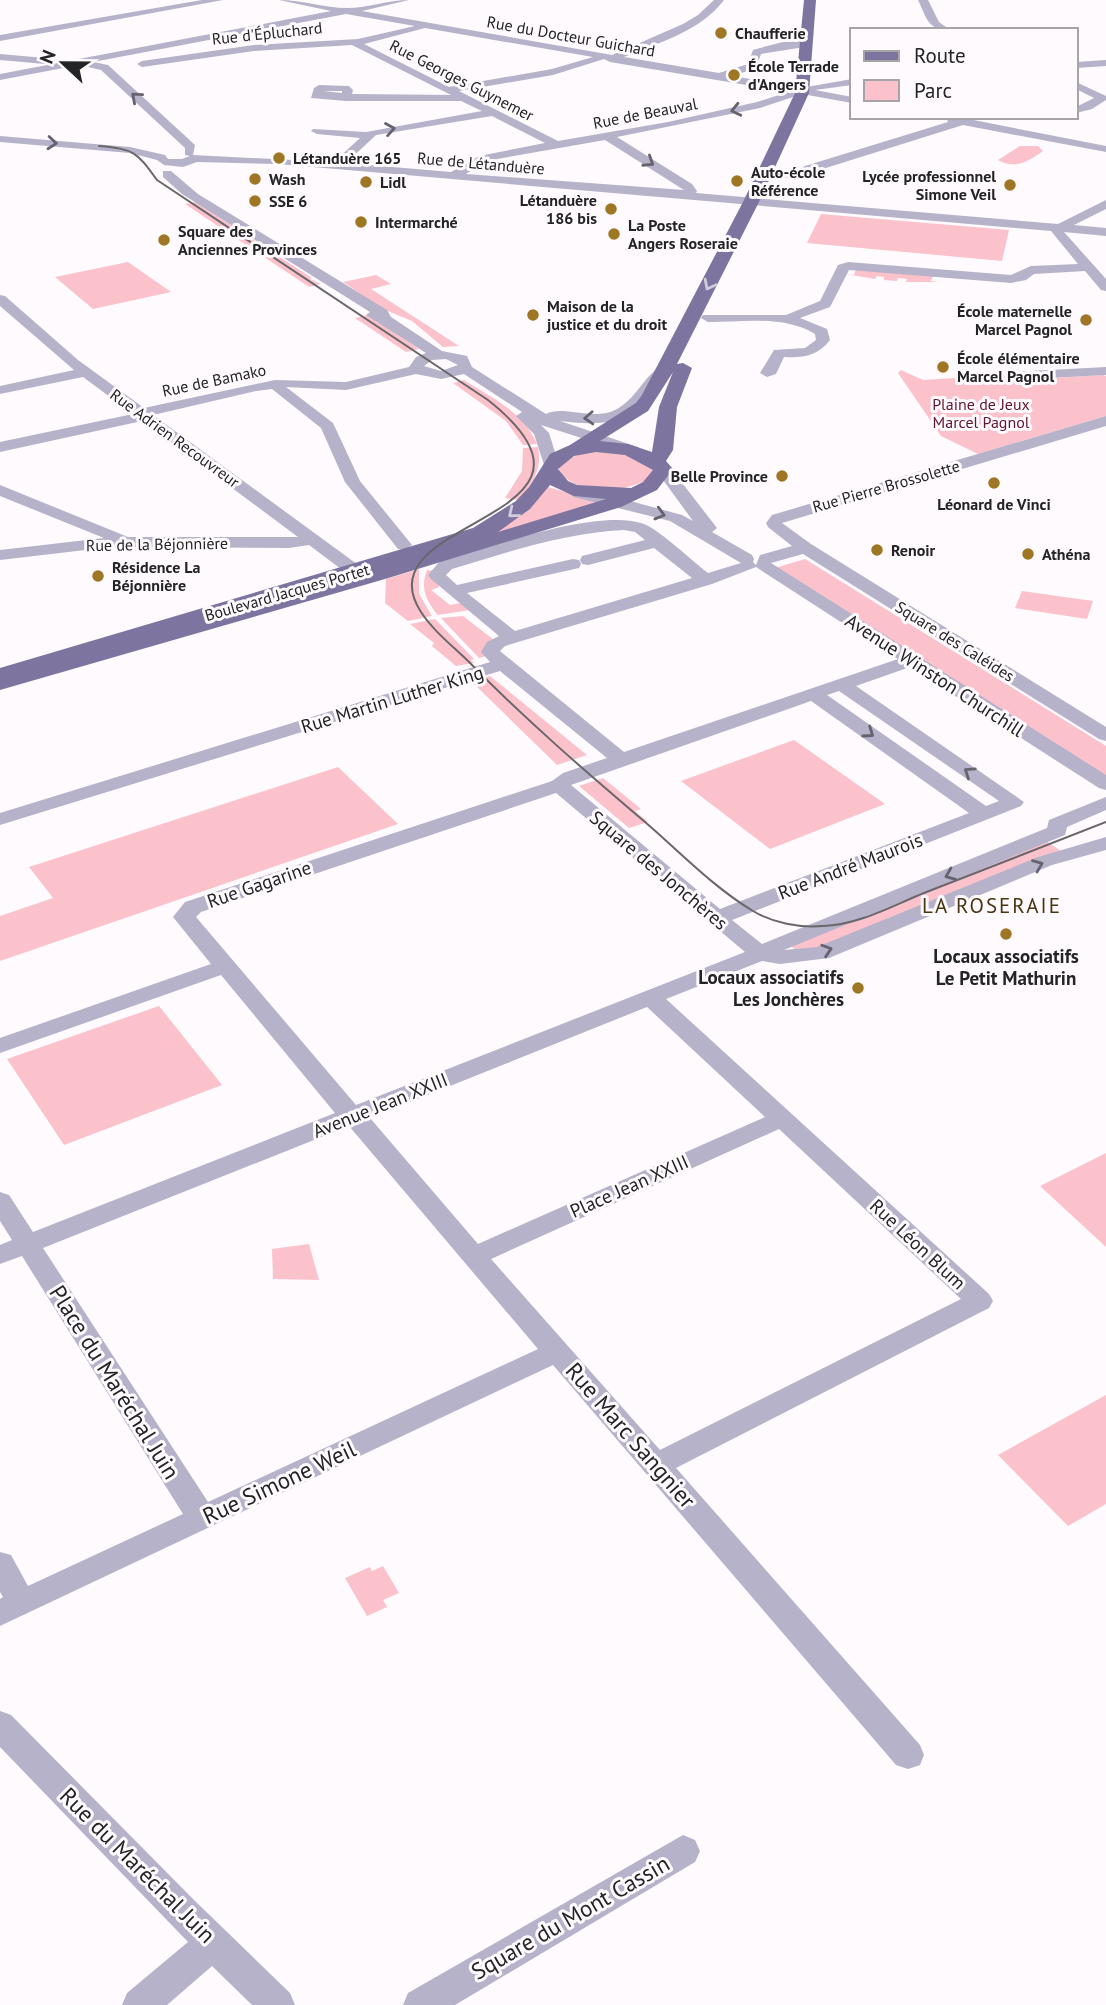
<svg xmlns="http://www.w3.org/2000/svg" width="1106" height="2005" font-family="'PT Sans',sans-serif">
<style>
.green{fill:#fbc2cc}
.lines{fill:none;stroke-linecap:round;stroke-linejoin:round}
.minor{fill:#b6b2ca;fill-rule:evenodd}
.major{fill:#7d749f;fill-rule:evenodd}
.tram{stroke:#69676a;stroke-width:2}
.oneway{stroke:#66636f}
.oneway2{stroke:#d1cbdd}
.poi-dot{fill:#9f7624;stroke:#fefafe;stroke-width:2.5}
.labels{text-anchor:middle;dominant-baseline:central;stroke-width:6;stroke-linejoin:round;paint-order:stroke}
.far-street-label{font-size:16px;fill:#242325;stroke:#fefafe}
.far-poi-label{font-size:16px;font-weight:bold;fill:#242325;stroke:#fefafe;text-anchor:start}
.far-park-label{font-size:16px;fill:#60152b;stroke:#fefafe}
.street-label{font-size:19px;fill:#242325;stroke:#fefafe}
.poi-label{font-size:19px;font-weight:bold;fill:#242325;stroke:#fefafe}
.neighbourhood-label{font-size:21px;letter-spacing:2px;fill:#49350f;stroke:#fefafe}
.near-street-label{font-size:23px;fill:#242325;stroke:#fefafe}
</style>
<rect width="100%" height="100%" fill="#fefafe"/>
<g class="green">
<path d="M1020,146H1038L1043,151C1029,161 1015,170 998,160Z"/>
<polygon points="196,202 312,278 310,279 321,284 309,287 185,204"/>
<polygon points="821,214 1009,230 1002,261 807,243"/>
<polygon points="128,262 171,292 93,309 55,277"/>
<polygon points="856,269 933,276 931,281 939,282 906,282 907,279 898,278 897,281 884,280 884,277 877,276 875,279 845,274 854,275"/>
<polygon points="376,275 391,284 371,289 459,346 443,347 412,321 383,309 343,282"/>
<polygon points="368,315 379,322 376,323 380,323 419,349 406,352 355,318"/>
<polygon points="901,370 923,380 1003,375 1020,380 1103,375 1106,376 1106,416 978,454 941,436 898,373"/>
<path d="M464,380C492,398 524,412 537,444L523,445L506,421L453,383Z"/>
<path d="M538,447C543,469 532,484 519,500L505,498L522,471L523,448Z"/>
<path d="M617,450L654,470L651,478C622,493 582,497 559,472V466C578,451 594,451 617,450Z"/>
<polygon points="548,487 600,502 508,531 487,534"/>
<polygon points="805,559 1106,746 1106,778 775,568"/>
<polygon points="419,569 419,594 432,616 408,621 385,603 386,579"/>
<path d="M427,570L434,571L439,587L431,590L450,605L461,603L470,610L438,615C426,601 420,588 427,570Z"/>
<polygon points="1022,591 1093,601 1087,619 1015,608"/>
<polygon points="463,616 494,640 484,647 486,656 479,658 441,618"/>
<polygon points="435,619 474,659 471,660 474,663 456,666 432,646 434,643 410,624"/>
<polygon points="490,676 587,755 557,765 472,682"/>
<polygon points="794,740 885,804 770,849 681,781"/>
<polygon points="338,767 398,824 0,961 0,916 53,898 29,867"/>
<polygon points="603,778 641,809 635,811 648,822 629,828 579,786"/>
<polygon points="1046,841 1061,851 823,946 798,952 788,944"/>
<polygon points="159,1006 222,1085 64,1145 7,1059"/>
<polygon points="1106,1153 1106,1247 1040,1186"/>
<polygon points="309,1244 319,1280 273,1279 272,1249"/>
<polygon points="1106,1395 1106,1504 1068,1526 998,1455"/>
<polygon points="383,1566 399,1593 383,1600 387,1607 367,1616 345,1578 370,1567 372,1571"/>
</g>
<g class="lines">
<g class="minor">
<polygon points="202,0 223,0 0,41 0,35"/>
<path d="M279,0C302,0 325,8 347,8C368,8 388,0 409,0L362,11L612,55L683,24L698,15L714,0H724C701,31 658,43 624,57L719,73L748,64L753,50C770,46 797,35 812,44L811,46L761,54L756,68L733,76L801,88L852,79V85L815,90L852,97V103L802,94L760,108L617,137L692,184L697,191L696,193L1058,224L1106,200V209L1074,225L1106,228V236L1064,232L1106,279V291L1101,290L1085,271L1034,274L1026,280L1011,283L849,270L830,307L800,318L827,329L830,340C818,356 803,358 784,357L776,374L767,377L760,373L774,350L805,348L816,340L815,334C784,315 743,322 708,322L701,318L703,315H786L820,301L838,265L848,262L1011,275L1031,266L1078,264L1051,231L278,164L197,162L183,167L164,165L157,160L130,153L0,142V136L130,147L165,155L168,159H182L190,156L185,155V148L101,70L79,65L0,80V74L331,11ZM346,14L415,26L358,39L254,45L142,61L137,64L142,67L254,51L352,45L451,95L352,94L353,90L349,86L319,85L314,88L311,98L346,101H461L482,111L366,132L313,129L311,131L317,134L360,138L334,162L193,155L195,145L108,65L93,62ZM425,28L593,57L552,69L449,87L364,44ZM604,59L610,62L788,92L757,102L668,122L558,141L459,91L553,75ZM323,91H342V93ZM492,116L545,143L479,156L451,172L346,163L376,135ZM605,140L684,190L466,174L486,161Z"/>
<path d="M918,0H928L939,22L950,30C927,30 927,18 918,0Z"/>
<polygon points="0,54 45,58 50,61 45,64 0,60"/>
<polygon points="1106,60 1106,66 1076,68 1076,62"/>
<polygon points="1076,82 1106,96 1106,100 1092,109 1076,113 1076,107 1094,98 1076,89"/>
<polygon points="946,117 963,118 1106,146 1106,152 963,125 797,177 776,178 770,174 776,170 792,170 948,122"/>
<path d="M163,171H171L198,194L387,310L391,317L442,351L467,356L472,367L546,414C563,405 593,421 615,410C634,401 642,380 658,368H668L670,371L668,374C656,384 649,396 639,407C619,427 585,424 560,421L638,447L641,450L633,455L628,453L541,425L549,433L559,465L551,470L545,468L534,434L516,416L522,412L464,374L441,379L416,374L346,390L286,387L333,423L360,481L412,545L404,550L398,549L345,482L321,428L272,389L256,391L153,415L361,567L364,571L361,575H349L309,545L289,548L111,547L0,560V550L104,538L0,496V485L128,537H298L142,421L0,452V442L133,414L83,377L0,394V386L74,370L0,306V295L5,296L78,360L144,408L275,380L346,382L409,367L416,357L426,353L366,315L370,312L182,194L163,177ZM446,359L458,365L441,371L424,366L432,360Z"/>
<polygon points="1106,367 1106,375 1012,380 1005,376 1012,372"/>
<path d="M1106,416V426L782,523L811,544L1106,727V741L1099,739L803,554L771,563L1106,775V790L1099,788L910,667L856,686L1024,802L1021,806L732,920L762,944L1047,828L1049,820L1106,797V810L1067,827L1065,835L784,950L817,947L1038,857L1106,837V850L1052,865L829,958L780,964L762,961L666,999L989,1294L993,1301L989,1308L676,1468L920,1745L924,1755L920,1765L908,1769L896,1765L553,1365L0,1626V1599L3,1597L0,1592V1552L11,1555L28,1586L183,1514L22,1256L0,1264V1245L12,1240L0,1221V1192L9,1195L33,1232L335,1113L221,975L0,1053V1038L211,964L173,917L185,902L552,781L563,773L607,758L500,671L0,825V813L490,662L481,652L487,642L499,636L431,579L428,575L440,561C487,548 599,507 644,524C661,531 692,561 708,573L741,563L670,521L574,497L563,490L565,487L571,485L682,515L693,521L655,469L663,464L669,466L717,528L712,532L752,555L754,559L753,562L756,565L760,555L792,546L768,527L766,523L772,515ZM624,530L635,532L645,540L582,556L580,560L582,564L588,565L654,548L692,578L515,631L467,593L579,568L581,564L579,560L573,559L457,585L446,575L452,569C508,552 564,533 624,530ZM756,567L898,659L624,752L500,651L505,646L712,584ZM839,691L999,801L986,806L827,695ZM811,701L969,813L720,909L571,785ZM556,793L745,952L356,1105L196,917L201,912ZM647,1007L765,1117L478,1244L370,1118ZM349,1126L538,1349L208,1502L43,1248ZM779,1129L961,1299L660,1450L491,1259Z"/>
<polygon points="0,1711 11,1715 194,1900 290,1993 295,2005 252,2005 212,1966 167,2005 122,2005 127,1993 188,1942 0,1747"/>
<polygon points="683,1835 695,1840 700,1851 695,1862 455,2005 403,2005 408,1993"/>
</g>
<path class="major" d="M804,0H816L809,93L759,202L677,364L683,363L692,368L677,407L673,450L666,461L673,469L657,490L621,507L385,579L0,690V668L473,528L516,501L529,487L550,454L570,445L636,403L642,395L743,202L795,93ZM673,372L659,407L652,452L628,444L600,441L648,411ZM596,452L625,455L653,470L643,482L631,488L577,485L568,481L558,469L574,456ZM550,485L574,496L606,499L498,532L530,509Z"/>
<path class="tram" d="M99,146C134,149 137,152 157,180L488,400C641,521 358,516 421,612C434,632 454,647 471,664C526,720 585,771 645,822C680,852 713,887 753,911C773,923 799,928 823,926C858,925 892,906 924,893C984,870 1045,846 1106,822"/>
</g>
<defs><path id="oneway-chevron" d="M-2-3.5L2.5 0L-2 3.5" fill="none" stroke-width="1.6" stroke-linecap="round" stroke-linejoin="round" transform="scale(1.75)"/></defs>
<g class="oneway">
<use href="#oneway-chevron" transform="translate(136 97) rotate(-139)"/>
<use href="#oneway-chevron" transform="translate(736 110) rotate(167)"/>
<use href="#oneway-chevron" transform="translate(390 129) rotate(-10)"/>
<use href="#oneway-chevron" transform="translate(52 143) rotate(5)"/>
<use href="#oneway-chevron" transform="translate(649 162) rotate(33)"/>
<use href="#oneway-chevron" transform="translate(589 418) rotate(177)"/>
<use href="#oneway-chevron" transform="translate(660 514) rotate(16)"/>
<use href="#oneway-chevron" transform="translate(869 733) rotate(35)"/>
<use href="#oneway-chevron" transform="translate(969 772) rotate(-146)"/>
<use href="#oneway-chevron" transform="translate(1038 865) rotate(-22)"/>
<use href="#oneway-chevron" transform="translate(950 875) rotate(158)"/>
<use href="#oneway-chevron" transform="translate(827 950) rotate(-18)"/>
</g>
<g class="oneway2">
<use href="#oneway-chevron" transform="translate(709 285) rotate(117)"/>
<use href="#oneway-chevron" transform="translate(513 513) rotate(141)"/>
</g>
<g class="poi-dot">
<circle cx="721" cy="33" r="7"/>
<circle cx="734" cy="75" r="7"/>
<circle cx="279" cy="158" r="7"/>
<circle cx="255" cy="179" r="7"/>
<circle cx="737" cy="181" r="7"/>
<circle cx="366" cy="182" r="7"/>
<circle cx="1010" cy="185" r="7"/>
<circle cx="255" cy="201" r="7"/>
<circle cx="611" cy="209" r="7"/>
<circle cx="361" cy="222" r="7"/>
<circle cx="614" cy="234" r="7"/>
<circle cx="164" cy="240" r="7"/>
<circle cx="533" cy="315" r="7"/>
<circle cx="1086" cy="320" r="7"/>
<circle cx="943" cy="367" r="7"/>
<circle cx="782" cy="476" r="7"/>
<circle cx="994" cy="483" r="7"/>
<circle cx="877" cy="550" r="7"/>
<circle cx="1028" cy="554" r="7"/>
<circle cx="98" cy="576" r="7"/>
<circle cx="1006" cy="934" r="7"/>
<circle cx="858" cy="988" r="7"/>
</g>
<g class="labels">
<g class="far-street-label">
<text transform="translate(267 33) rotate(-6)">Rue d'Épluchard</text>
<text transform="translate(571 36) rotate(10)">Rue du Docteur Guichard</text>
<text transform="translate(462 80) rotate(27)">Rue Georges Guynemer</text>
<text transform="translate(645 113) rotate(-11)">Rue de Beauval</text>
<text transform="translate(481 163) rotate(5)">Rue de Létanduère</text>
<text transform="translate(214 380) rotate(-12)">Rue de Bamako</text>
<text transform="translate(175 438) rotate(36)">Rue Adrien Recouvreur</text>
<text transform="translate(886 486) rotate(-16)">Rue Pierre Brossolette</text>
<text transform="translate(157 544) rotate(-1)">Rue de la Béjonnière</text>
<text transform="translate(287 592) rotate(-16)">Boulevard Jacques Portet</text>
<text transform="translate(955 641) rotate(32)">Square des Caléides</text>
</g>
<g class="far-poi-label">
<text x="735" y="33">Chaufferie</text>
<text x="748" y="66">École Terrade<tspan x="748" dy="18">d'Angers</tspan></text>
<text x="293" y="158">Létanduère 165</text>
<text x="751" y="172">Auto-école<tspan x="751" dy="18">Référence</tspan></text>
<text x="996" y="176" text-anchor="end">Lycée professionnel<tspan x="996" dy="18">Simone Veil</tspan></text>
<text x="269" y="179">Wash</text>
<text x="380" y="182">Lidl</text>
<text x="597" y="200" text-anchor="end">Létanduère<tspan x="597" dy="18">186 bis</tspan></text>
<text x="269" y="201">SSE 6</text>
<text x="375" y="222">Intermarché</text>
<text x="628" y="225">La Poste<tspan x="628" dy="18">Angers Roseraie</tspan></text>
<text x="178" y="231">Square des<tspan x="178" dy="18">Anciennes Provinces</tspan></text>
<text x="547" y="306">Maison de la<tspan x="547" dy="18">justice et du droit</tspan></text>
<text x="1072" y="311" text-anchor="end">École maternelle<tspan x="1072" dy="18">Marcel Pagnol</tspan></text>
<text x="957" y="358">École élémentaire<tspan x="957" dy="18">Marcel Pagnol</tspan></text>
<text x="768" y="476" text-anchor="end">Belle Province</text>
<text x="994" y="504" text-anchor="middle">Léonard de Vinci</text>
<text x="891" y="550">Renoir</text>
<text x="1042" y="554">Athéna</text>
<text x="112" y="567">Résidence La<tspan x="112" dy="18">Béjonnière</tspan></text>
</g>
<g class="far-park-label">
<text x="981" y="404">Plaine de Jeux<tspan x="981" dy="18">Marcel Pagnol</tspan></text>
</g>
<g class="street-label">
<text transform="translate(935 675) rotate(33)">Avenue Winston Churchill</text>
<text transform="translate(392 699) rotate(-17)">Rue Martin Luther King</text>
<text transform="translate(850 866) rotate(-21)">Rue André Maurois</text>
<text transform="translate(659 870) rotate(40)">Square des Jonchères</text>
<text transform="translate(259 884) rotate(-19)">Rue Gagarine</text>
<text transform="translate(380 1105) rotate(-22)">Avenue Jean XXIII</text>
<text transform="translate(629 1186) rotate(-24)">Place Jean XXIII</text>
<text transform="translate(918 1244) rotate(43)">Rue Léon Blum</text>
</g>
<g class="poi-label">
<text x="1006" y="956">Locaux associatifs<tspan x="1006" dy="22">Le Petit Mathurin</tspan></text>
<text x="844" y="977" text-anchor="end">Locaux associatifs<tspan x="844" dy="22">Les Jonchères</tspan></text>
</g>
<g class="neighbourhood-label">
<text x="992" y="905">LA ROSERAIE</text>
</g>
<g class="near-street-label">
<text transform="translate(115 1382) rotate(58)">Place du Maréchal Juin</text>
<text transform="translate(631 1435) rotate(49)">Rue Marc Sangnier</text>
<text transform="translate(279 1482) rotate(-25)">Rue Simone Weil</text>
<text transform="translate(138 1865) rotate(45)">Rue du Maréchal Juin</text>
<text transform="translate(570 1917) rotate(-30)">Square du Mont Cassin</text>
</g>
</g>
<rect x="850" y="28" width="228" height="91" fill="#fefafe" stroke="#a7a4a7" stroke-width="2"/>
<rect x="864" y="51" width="35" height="10" fill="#7d749f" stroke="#a7a4a7" stroke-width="2"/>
<text x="914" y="63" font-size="21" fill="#242325">Route</text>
<rect x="864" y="80" width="35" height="21" fill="#fbc2cc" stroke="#a7a4a7" stroke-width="2"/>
<text x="914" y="98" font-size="21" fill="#242325">Parc</text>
<g transform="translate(63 63) rotate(292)" stroke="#fefafe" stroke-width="5" paint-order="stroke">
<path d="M0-5L12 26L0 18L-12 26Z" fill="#242325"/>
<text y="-10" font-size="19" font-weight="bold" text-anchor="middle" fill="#242325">N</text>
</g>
</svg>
